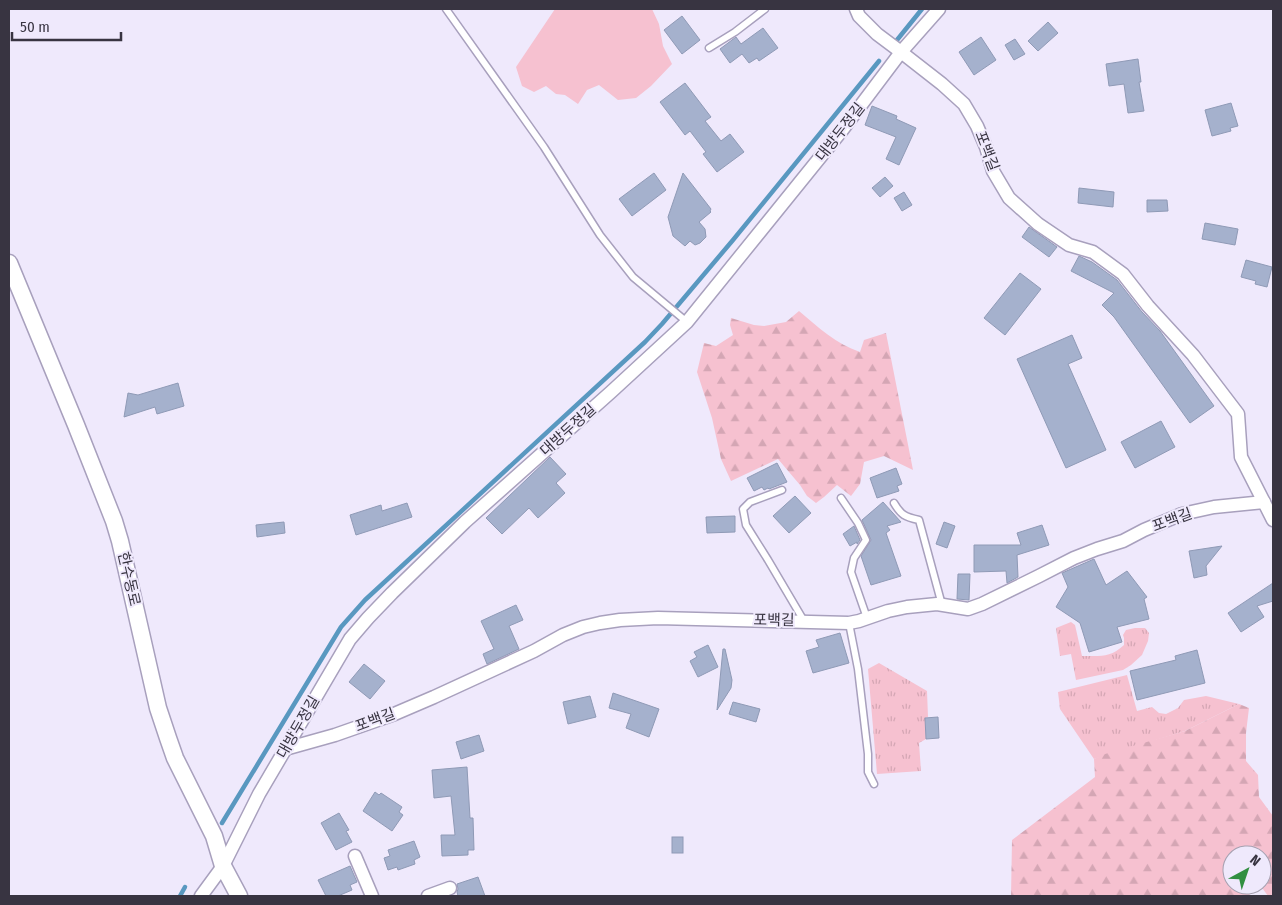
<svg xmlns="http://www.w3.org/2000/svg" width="1282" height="905" font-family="'Fira Sans Condensed','Noto Sans KR',sans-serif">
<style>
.grass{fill:url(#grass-tufts)}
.forest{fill:url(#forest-firs)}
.green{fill:#f6c1d0}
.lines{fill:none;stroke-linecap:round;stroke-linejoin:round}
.stream{stroke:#5998c0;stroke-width:4.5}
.building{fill:#a5b1cd;stroke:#8f9ab6}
.service-casing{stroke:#a8a0bd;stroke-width:9}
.minor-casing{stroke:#a8a0bd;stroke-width:15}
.tertiary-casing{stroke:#a8a0bd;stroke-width:19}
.service{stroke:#fff;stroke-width:6}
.minor{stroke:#fff;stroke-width:12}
.tertiary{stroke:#fff;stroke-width:16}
.labels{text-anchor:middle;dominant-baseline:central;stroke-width:4;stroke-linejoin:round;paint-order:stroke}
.street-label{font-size:15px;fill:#383441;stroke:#efe9fc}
</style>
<defs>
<pattern id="grass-tufts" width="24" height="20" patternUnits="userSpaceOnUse" patternTransform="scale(1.25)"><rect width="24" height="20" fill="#f6c1d0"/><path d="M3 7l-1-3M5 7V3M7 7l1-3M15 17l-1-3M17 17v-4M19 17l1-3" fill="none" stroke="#d4a6b4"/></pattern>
<pattern id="forest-firs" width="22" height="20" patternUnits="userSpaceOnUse" patternTransform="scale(1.25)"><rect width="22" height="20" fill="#f6c1d0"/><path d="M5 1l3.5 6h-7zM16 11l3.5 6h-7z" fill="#d4a6b4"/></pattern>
</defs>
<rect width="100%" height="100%" fill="#efe9fc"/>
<g class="grass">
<path d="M1071,622L1075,625L1082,656C1100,656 1110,658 1124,645V638L1123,635L1126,630L1135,628H1145L1149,633L1148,641L1142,655L1131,665L1123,670L1076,680L1071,654L1060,656L1056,628Z"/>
<polygon points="879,663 927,691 928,717 925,718 926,739 919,743 921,771 877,774 868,669"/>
<polygon points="1127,675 1137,711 1152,707 1159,713 1166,714 1178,708 1184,700 1206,696 1239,704 1185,731 1094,759 1060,709 1058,692"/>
</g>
<g class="forest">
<path d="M799,311C818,327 836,344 860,352L864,340L886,333L913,470L884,456L864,462L860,484L851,496L837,485L824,497L816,503L807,496L800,485L778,459L731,481L721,459L712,418L697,372L704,343L716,346L733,335L730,325L731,318L754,325L764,326L786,322Z"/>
<polygon points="1239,704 1249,708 1246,733 1246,761 1258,775 1259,797 1273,816 1273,896 1268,896 1260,885 1262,885 1262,855 1232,855 1232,885 1259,885 1248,896 1011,896 1012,840 1095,777 1094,759 1105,754 1185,731"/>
</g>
<polygon class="green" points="555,9 652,9 659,24 663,46 672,64 651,86 636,98 618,100 599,85 587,90 578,104 565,95 556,94 546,86 534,92 522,86 516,67"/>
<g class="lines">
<g class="stream">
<polyline points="897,40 922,9"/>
<polyline points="222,823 341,627 365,600 645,342 662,324 733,240 879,61"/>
<polyline points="180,896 185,887"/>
</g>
</g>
<g class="building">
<polygon points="682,16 700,40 682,54 664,30"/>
<polygon points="1048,22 1058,33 1038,51 1028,41"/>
<polygon points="763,28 778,48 759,61 757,58 749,63 742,54 730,63 720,49 736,37 741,44"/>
<polygon points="981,37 996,60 974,75 959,52"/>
<polygon points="1015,39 1025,54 1014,60 1005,45"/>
<polygon points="1138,59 1141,82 1139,82 1144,111 1128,113 1124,84 1109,86 1106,64"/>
<polygon points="685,83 711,117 705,121 721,141 730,134 744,152 717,172 703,154 706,152 690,131 685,135 660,102"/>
<polygon points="1231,103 1238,126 1230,128 1231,131 1212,136 1205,110"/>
<polygon points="872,106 897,116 896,119 916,128 899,165 886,159 896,137 865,125"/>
<polygon points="654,173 666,190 632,216 619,199"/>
<polygon points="683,173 711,209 710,211 711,212 699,222 705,229 706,237 700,243 695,245 690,241 685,246 673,236 668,217"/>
<polygon points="885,177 893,186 880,197 872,188"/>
<polygon points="1079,188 1114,192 1113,207 1078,203"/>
<polygon points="904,192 912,205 902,211 894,198"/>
<polygon points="1147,200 1167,200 1168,211 1147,212"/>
<polygon points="1205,223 1238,229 1235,245 1202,239"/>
<polygon points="1029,227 1057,247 1049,257 1022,237"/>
<polygon points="1079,256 1092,262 1117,280 1142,312 1160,331 1214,406 1190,423 1114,317 1102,305 1114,293 1071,271"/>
<polygon points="1246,260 1272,267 1267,287 1255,284 1256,281 1241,277"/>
<polygon points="1020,273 1041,289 1005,335 984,318"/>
<polygon points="1072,335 1082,358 1068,364 1106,450 1066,468 1017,359"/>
<polygon points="178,383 184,406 157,414 155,407 124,417 128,393 138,395"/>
<polygon points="1161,421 1175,447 1135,468 1121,442"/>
<polygon points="550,457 566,474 556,483 565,493 538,518 529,508 502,534 486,518"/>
<polygon points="777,463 787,482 769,489 768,488 764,490 762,487 754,491 747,478"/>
<polygon points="896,468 902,484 897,486 899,491 877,498 870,478"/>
<polygon points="795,496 811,513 789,533 773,516"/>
<polygon points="883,502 901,522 887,526 890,530 886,533 901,576 871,585 861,556 871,540 862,520"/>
<polygon points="407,503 412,517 356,535 350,515 381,505 382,511"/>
<polygon points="735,516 735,532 707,533 706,517"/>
<polygon points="284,522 285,533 257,537 256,525"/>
<polygon points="944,522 955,526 947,548 936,544"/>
<polygon points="1042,525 1049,545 1017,555 1018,577 1007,583 1006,571 974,572 974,545 1021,545 1017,533"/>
<polygon points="854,526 860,540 857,544 857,542 850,546 843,534"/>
<polygon points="1222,546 1206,566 1207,575 1194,578 1189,551"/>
<polygon points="1094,559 1106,585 1127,571 1147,597 1144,599 1149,619 1117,627 1122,642 1089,652 1080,623 1056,607 1068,587 1062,573"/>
<polygon points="958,574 970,574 969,600 957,599"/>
<polygon points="1273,583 1273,601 1257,606 1264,617 1241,632 1228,613"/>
<polygon points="516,605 523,620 509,626 519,649 487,664 483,654 494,649 481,621"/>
<polygon points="840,633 849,663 813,673 806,651 819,647 816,640"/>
<polygon points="708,645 718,667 698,677 690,661 697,657 694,652"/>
<polygon points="723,649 725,649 732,680 731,688 717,710"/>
<polygon points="1197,650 1205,683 1137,700 1130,671 1176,660 1175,656"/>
<polygon points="364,664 385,681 370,699 349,682"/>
<polygon points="613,693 659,709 649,737 626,728 631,714 609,708"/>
<polygon points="590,696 596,717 568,724 563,702"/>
<polygon points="733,702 760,709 756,722 729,714"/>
<polygon points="938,717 939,738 926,739 925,718"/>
<polygon points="479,735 484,751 461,759 456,742"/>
<polygon points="467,767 470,818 473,818 474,850 468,850 468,855 442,856 441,835 455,835 451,796 434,798 432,770"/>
<polygon points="375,792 379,795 381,793 402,807 399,812 403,815 392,831 363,811"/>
<polygon points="339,813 349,830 346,831 352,842 336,850 321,823"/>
<rect x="672" y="837" width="11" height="16"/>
<polygon points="414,841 420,857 414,860 415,864 398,870 397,867 388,870 384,858 390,856 388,850"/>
<polygon points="350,866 357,882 350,885 352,890 338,896 326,896 318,880"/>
<polygon points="478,877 485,896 458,896 457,892 458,889 457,884"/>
</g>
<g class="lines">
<defs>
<g id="service">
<polyline points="446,9 544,147 600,235 633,277 687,322"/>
<polyline points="709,48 735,32 765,9"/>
<polyline points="782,490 750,502 743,509 746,525 768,560 804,621"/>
<polyline points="841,498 858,523 866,540 854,558 851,572 867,618"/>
<path d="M894,503C901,515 905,517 919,520L942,605"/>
<polyline points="849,623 858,669 868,754 868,772 874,784"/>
</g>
<g id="minor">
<polyline points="856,9 859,16 877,34 901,52 942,84 964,104 977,126 986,147 993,171 1009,198 1038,224 1069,245 1093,252 1123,274 1148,306 1193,355 1238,414 1241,457 1273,520"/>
<polyline points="285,749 335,735 392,715 434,697 534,651 563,635 583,627 600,623 620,620 658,618 849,623 859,621 888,611 907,607 937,604 968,609 982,604 1039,576 1074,558 1097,549 1123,541 1144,530 1182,514 1214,507 1264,502"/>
<polyline points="355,856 372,896"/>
<polyline points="201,896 223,866 259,794 350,639 368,618 392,593 465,522 611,392 687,322 843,129 901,52 939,9"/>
<polyline points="428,896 450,888"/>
</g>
<polyline id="tertiary" points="9,263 76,425 114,521 120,541 158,708 168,738 175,758 214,836 223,866 239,896"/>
</defs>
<use href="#service" class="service-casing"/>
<use href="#minor" class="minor-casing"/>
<use href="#tertiary" class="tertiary-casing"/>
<use href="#service" class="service"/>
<use href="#minor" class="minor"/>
<use href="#tertiary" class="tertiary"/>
</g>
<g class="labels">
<g class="street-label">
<text transform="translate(840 132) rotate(-52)">대방두정길</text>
<text transform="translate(987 151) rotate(69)">포백길</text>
<text transform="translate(568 430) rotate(-42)">대방두정길</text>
<text transform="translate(1172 520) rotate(-20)">포백길</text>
<text transform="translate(129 579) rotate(77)">한수동로</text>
<text transform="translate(774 620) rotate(1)">포백길</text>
<text transform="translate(375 720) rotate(-20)">포백길</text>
<text transform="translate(298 727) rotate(-60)">대방두정길</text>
</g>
</g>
<rect width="1282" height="905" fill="none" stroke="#383441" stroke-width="20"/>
<g transform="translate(1247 870) rotate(40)"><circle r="24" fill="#efe9fc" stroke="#a6a1b1"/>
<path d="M0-4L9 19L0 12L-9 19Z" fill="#318f41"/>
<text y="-8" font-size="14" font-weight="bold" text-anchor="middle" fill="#383441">N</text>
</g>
<path d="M12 32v8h109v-8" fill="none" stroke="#383441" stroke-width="2.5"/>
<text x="20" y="32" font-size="15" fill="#383441" stroke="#efe9fc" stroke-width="4" paint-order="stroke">50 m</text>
</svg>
